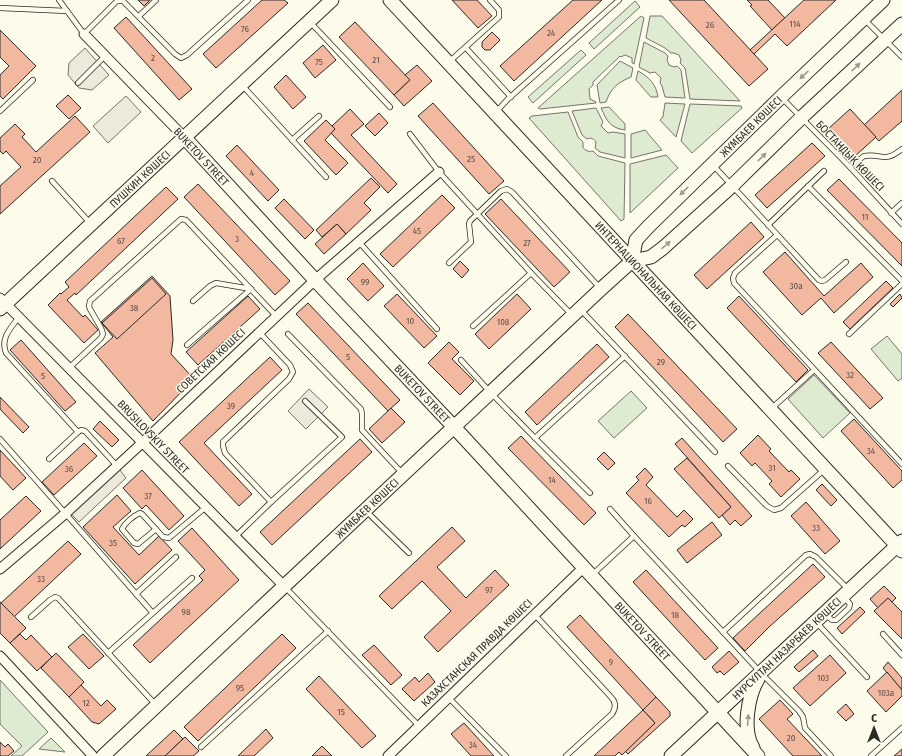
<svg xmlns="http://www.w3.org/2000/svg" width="902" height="756" font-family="'Fira Sans Condensed',sans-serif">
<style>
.green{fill:#deebd1;stroke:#74746e}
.parking{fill:#eceadb;stroke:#74746e}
.building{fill:#f2b8a0;stroke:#2b2b2b}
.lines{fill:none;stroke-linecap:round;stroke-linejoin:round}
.lane-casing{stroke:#2b2b2b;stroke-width:6}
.street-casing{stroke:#2b2b2b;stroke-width:11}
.secondary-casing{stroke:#2b2b2b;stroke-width:15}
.lane{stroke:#fdfbea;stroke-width:4.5}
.street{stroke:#fdfbea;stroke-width:9}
.secondary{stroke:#fdfbea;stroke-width:13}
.oneway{fill:#9e9d94}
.labels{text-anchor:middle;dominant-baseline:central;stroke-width:3;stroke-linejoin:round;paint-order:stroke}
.number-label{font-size:9px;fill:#5d4e48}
.street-label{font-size:11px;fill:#2b2b2b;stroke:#fdfbea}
</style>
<rect width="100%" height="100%" fill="#fdfbea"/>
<g class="green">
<polygon points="635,1 640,7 594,49 589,43"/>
<polygon points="641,16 644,18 634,64 632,63 632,58 625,55 621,57 620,56 593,82 593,85 589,89 590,99 596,102 596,103 540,109 538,108"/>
<polygon points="650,16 662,16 740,101 690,99 685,68 680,63 681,60 679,55 674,53 671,53 665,48 646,38"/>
<polygon points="644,42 665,53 668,56 667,60 669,65 674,67 677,66 681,70 685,98 665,97 662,86 660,83 661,78 655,72 650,73 639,67"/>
<polygon points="581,50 586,55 533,103 528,97"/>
<path d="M620,61L633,68L631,77C617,83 611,88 606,102L600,103L597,85Z"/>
<path d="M638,71C649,77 656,84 658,97H651L636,80Z"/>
<polygon points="665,103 685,104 676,137 660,120 663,117"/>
<polygon points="690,104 741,106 742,108 692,153 681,141"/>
<path d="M609,107L625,124V130C610,128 607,121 601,108Z"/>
<path d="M596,108L603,122L601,126L608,133L613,132L625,134V158L600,152L595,148L596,143C595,139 591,137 587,139L582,135L572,111Z"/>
<path d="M568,112L578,137L583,142V147C585,151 589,152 593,151L598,156L625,163L624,219L621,221L529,118L532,116Z"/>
<polygon points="645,130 662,150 631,158 631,134"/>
<polygon points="666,155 678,168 630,213 630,164"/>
<polygon points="887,336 902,354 902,378 898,381 871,349"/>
<polygon points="814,375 850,413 823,438 788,399"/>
<polygon points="631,391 647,408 614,438 598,421"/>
<polygon points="0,680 48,732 22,756 11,756 22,746 0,724"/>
<polygon points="51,738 65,752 39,749"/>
</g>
<g class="parking">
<polygon points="85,48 109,75 92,90 79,88 68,75 69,63"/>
<polygon points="126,96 141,112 108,143 93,126"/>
<polygon points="309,389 328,407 306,429 288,411"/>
<polygon points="117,466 126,478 79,522 68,511"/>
</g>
<g class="building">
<polygon points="138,0 150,0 144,6"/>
<polygon points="262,0 284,0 288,3 216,68 203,54"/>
<polygon points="452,0 477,0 492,16 478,28"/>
<polygon points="573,0 602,0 514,81 500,66"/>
<polygon points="669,0 704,0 768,69 749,86"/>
<polygon points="747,0 768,0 785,18 772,30 750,6 752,5"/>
<polygon points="804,0 836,0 787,46 775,34 754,54 750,50"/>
<polygon points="126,17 192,89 179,100 114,28"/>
<polygon points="355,22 410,80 394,95 339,37"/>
<polygon points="0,30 36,66 3,99 0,96 0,75 9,66 0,57"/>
<polygon points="492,32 500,40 490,50 485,50 482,47 482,42"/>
<polygon points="323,45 336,60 315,78 303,63"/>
<polygon points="417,65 432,81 404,106 394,95 410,80 405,75"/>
<polygon points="286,75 306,97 293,109 274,87"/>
<polygon points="902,90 902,121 879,141 864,125"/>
<polygon points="68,95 81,108 69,119 56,106"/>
<polygon points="433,103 504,181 489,194 418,116"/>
<polygon points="350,109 364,124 351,135 397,184 388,193 331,133 335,129 332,126"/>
<polygon points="850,109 876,137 853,158 828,129"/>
<polygon points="379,113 388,123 375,136 365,126"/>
<polygon points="75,116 90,132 0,214 0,186 21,167 6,151 3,154 0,151 0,138 15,124 25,134 22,137 36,152"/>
<polygon points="326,120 335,129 325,140 348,163 336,175 304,141"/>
<polygon points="812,143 825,156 767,208 755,195"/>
<polygon points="237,145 279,190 268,201 226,156"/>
<polygon points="371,178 380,187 364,203 371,210 346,234 337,224 322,237 316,230"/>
<polygon points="839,179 902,243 902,266 827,190"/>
<polygon points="198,184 290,281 275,295 184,197"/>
<polygon points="166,187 178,199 76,295 75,293 67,300 83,317 85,315 98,330 84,343 48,305 60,293 61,294 69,287 65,282"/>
<polygon points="442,195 455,208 393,267 380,254"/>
<polygon points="284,199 314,230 305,239 275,208"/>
<polygon points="501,199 570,272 554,287 485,214"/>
<polygon points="751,222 764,237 707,289 694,275"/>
<polygon points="337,224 346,234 324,254 315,244"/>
<polygon points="785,252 824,296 861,263 873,277 834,313 821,298 802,315 763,272"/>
<polygon points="460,261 469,270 462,278 453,269"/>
<polygon points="363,263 384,286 368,301 347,279"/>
<polygon points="152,276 170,296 173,340 171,354 194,379 153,421 95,353 113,337 101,322"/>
<polygon points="152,278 166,294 117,339 102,323"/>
<polygon points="886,281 893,288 850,329 843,322"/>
<polygon points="397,294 437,336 424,348 384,306"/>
<polygon points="517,294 531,309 489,349 475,334"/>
<polygon points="900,294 902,298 893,307 890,304"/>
<polygon points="248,296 260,309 198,365 186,352"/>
<polygon points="739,296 808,370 796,382 727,308"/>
<polygon points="308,303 400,400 388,411 296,314"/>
<polygon points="628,314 737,429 723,442 615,327"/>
<polygon points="21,340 76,402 65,411 10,350"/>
<polygon points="449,342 459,352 452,359 474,381 460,395 428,363"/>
<polygon points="831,342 883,398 870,409 818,353"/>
<polygon points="597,344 609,357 537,425 525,412"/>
<polygon points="270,357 282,370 204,443 252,494 239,506 179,442"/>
<polygon points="0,397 29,427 23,433 0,409"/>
<polygon points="391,408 405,422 382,443 369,429"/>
<polygon points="854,419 902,471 902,480 893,488 841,431"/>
<polygon points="100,421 119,440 112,447 93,429"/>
<polygon points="758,435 771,449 769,451 789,472 791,470 800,479 781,497 769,484 772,481 755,463 752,466 740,453"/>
<polygon points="521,436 596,513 584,525 508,448"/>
<polygon points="682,438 752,516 741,526 735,520 730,525 722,515 731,507 675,444"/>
<polygon points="360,439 372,452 272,545 260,532"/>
<polygon points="84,443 97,456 54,495 42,482"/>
<polygon points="0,450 26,478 13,490 0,476"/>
<polygon points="604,452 615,463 608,470 597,459"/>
<polygon points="687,458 731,507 719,518 674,469"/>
<polygon points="645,468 653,477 646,485 677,517 684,510 693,519 685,527 682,525 669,537 626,493 639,480 636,477"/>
<polygon points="142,470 184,516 169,530 146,505 142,509 123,488"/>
<polygon points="822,484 837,500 831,506 816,490"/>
<polygon points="117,495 131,511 113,527 139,555 159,536 172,550 135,584 83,527"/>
<polygon points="26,496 41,511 0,549 0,520"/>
<polygon points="806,502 840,541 825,554 791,516"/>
<polygon points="712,522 722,535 687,563 677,550"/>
<polygon points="452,527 465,541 437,567 466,598 495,570 509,585 438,652 424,637 451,611 422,581 392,609 379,596"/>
<polygon points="192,528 239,580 150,663 133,645 203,580 199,576 205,570 178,541"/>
<polygon points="68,541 81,554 14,617 1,603"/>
<polygon points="813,564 825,577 769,627 745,651 733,638"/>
<polygon points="646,570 718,648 705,660 633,582"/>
<polygon points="884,586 896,598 892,602 888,598 878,608 870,599"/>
<polygon points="888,598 902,612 902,639 874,611"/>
<polygon points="0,602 26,628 10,643 0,633"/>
<polygon points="860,607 865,612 842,634 837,628"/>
<polygon points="580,615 656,697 643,710 567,627"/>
<polygon points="20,634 26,640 31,635 52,657 37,671 10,643"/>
<polygon points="83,634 104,656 89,669 68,647"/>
<polygon points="282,634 296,648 198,741 184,727"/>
<polygon points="374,645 402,675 391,685 362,655"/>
<polygon points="813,650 818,656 799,672 794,667"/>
<polygon points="729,651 739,662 724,675 720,671 717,673 712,667"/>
<polygon points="56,653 84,682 69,697 41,668"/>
<polygon points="830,655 846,673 810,706 793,688"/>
<polygon points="888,662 902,678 902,690 883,668"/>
<polygon points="887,672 902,690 902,696 886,712 867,691"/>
<polygon points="428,673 435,682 414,701 402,689 415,677 419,682"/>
<polygon points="319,676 376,736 362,748 306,689"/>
<polygon points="81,685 101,706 107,700 116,709 99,724 92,722 69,697"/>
<polygon points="656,697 670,712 670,716 628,754 625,751 655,723 643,710"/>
<polygon points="780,700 793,714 787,719 822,756 793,756 759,719"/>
<polygon points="846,704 854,714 846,721 837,712"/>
<polygon points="643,710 655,723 622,755 619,752 615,756 594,756"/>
<polygon points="464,723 494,756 471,756 451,734"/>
<polygon points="266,729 273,738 254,756 238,756"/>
<polygon points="174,730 183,739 165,756 146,756"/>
<polygon points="185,737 199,751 193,756 165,756"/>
<polygon points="0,742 5,747 8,744 14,751 8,756 0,756"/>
<polygon points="322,746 332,756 312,756"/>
<polygon points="902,749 902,756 894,756"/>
</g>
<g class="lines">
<defs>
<g id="lane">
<polyline points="59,0 84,34 117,1 123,1 175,54 181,58 187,55 248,0"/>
<polyline points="0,8 67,11"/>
<polyline points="139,16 156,0"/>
<polyline points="865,20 902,57"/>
<polyline points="310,22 390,107"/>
<polyline points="466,48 511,97"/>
<polyline points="449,62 499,17 499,10 490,0"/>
<polyline points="78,83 105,56"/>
<polyline points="242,85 326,177"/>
<polyline points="782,98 850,167 902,224"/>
<polyline points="0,111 33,80"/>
<polyline points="496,112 508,99 619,0"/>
<polyline points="410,134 439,172 531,273 572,315"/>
<polyline points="292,140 319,116"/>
<polyline points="713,165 819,280 822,281 825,280 846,262"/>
<path d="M850,167L864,156C883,153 883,164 902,149"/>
<polyline points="52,181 91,224"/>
<polyline points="808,186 902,281"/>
<polyline points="891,213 902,203"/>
<polyline points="768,225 824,171"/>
<polyline points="777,235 735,273 733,278 734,283 902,464"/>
<polyline points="358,241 437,329"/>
<polyline points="449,263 471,242 469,224 470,221 501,191 507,189 512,192 600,288"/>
<polyline points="193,301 210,286 216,283 251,289"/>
<polyline points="581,310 715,452"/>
<path d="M19,317C11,328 0,338 6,353L78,432L81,430L85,431L117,466"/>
<polyline points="473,326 531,273"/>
<polyline points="288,334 361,409 362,414 362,430 402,473"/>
<polyline points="849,334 902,284"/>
<polyline points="187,345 251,289"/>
<polyline points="461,360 490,392 535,438 625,356"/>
<polyline points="69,368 101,338 103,334 101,328 90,309 89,306 90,301 181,219 186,220 187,221 276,316"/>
<polyline points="772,408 814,370"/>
<polyline points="535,438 590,493"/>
<polyline points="0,439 152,612"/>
<polyline points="49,459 78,432"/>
<polyline points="728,466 767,506 774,510 781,508 825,469"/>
<polyline points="271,502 342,437 305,401"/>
<polyline points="610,509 634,536"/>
<polyline points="366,511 409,553"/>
<path d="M156,529L138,544L134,543L122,529C125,523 133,516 140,513L142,514L163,537L169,538L206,507"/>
<polyline points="236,536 271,502 225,453 223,446 223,442 289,379 293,372 290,365 259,332"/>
<polyline points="593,574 634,536 723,632 806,555 810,554 816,557 848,589"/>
<polyline points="285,587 419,726"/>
<polyline points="136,594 176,557"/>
<path d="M535,615L611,697C616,702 616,708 612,714L566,756"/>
<polyline points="826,615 832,620 836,620 849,608 850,604 844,597"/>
<polyline points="31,617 50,600 55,597 58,598 155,704"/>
<polyline points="816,622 867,677"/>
<polyline points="723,632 761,673 799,711 803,717 805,728 831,756"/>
<polyline points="883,634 902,655"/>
<polyline points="108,653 192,578"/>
<polyline points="449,698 506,756"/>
<polyline points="201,747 328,631"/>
<polyline points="871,756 902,728"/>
</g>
<g id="street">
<polyline points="84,34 184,137"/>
<polyline points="0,298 284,586"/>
<polyline points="0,569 66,513 142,443 315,280 439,172"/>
<polyline points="0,656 93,756"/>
<polyline points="388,756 583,568"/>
</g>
<g id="secondary">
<path id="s1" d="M390,0L902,551"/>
<path id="s2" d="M184,137L315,280L454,427L758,756"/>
<path id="s3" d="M632,261L636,240L648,227L781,97L883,0"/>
<path id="s4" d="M0,309L332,0"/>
<path d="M753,748C742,730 748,696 758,679"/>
<path id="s5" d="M103,756L601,289L632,261L651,257L663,248L733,185L801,118L902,24"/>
<path id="s6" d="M671,756L902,541"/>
</g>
</defs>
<use href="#lane" class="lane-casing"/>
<use href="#street" class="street-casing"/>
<use href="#secondary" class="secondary-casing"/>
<use href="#lane" class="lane"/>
<use href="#street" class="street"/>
<use href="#secondary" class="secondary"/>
</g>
<defs><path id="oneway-solid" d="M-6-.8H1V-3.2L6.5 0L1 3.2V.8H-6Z"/></defs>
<g class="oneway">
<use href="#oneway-solid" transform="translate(856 67) rotate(-43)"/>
<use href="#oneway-solid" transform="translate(804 75) rotate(137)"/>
<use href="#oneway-solid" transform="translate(762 157) rotate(-44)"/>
<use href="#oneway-solid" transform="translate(684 191) rotate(136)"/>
<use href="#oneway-solid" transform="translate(666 245) rotate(-41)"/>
<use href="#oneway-solid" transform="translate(748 720) rotate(-86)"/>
</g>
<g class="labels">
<g class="number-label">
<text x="795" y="24">114</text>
<text x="710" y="25">26</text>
<text x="245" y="29">76</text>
<text x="551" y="33">24</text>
<text x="153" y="58">2</text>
<text x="376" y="60">21</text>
<text x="319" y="62">75</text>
<text x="471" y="159">25</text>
<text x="37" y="160">20</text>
<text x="252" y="173">4</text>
<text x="865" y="217">11</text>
<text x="417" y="231">45</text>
<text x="237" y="239">3</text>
<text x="121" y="241">67</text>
<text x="527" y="243">27</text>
<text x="365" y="282">99</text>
<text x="796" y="286">30а</text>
<text x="134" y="308">38</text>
<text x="410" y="321">10</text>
<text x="503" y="322">108</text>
<text x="348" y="357">5</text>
<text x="661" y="362">29</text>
<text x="850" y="375">32</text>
<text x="43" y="376">5</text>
<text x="231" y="406">39</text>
<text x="871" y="451">34</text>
<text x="772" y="468">31</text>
<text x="69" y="469">36</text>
<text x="552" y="480">14</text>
<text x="148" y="496">37</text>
<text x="648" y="501">16</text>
<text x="816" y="528">33</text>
<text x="113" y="543">35</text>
<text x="41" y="579">33</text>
<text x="489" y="590">97</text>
<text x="186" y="612">98</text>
<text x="675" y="615">18</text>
<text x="611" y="662">9</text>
<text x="823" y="678">103</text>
<text x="240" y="688">95</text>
<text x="886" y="693">103а</text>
<text x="86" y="703">12</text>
<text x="341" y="712">15</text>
<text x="791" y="738">20</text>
<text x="473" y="745">34</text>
</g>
<g class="street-label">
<text stroke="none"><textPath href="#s3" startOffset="183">ЖҰМБАЕВ КӨШЕСІ</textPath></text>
<text transform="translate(850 156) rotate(46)">БОСТАНДЫҚ КӨШЕСІ</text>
<text transform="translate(201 157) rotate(47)">BUKETOV STREET</text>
<text stroke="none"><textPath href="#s4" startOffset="191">ПУШКИН КӨШЕСІ</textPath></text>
<text stroke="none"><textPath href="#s1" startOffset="376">ИНТЕРНАЦИОНАЛЬНАЯ КӨШЕСІ</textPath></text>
<text transform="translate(211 361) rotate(-43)">СОВЕТСКАЯ КӨШЕСІ</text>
<text stroke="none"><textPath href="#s2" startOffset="350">BUKETOV STREET</textPath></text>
<text transform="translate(153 437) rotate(46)">BRUSILOVSKIY STREET</text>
<text stroke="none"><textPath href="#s5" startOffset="362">ЖҰМБАЕВ КӨШЕСІ</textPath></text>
<text stroke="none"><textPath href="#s2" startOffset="674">BUKETOV STREET</textPath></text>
<text stroke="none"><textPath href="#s6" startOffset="158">НҰРСҰЛТАН НАЗАРБАЕВ КӨШЕСІ</textPath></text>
<text transform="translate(477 653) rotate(-44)">КАЗАХСТАНСКАЯ ПРАВДА КӨШЕСІ</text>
</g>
</g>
<g transform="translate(874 728)" stroke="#fdfbea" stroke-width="3" paint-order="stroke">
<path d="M0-3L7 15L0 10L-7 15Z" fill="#2b2b2b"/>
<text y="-6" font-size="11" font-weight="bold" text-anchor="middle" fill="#2b2b2b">С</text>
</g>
</svg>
